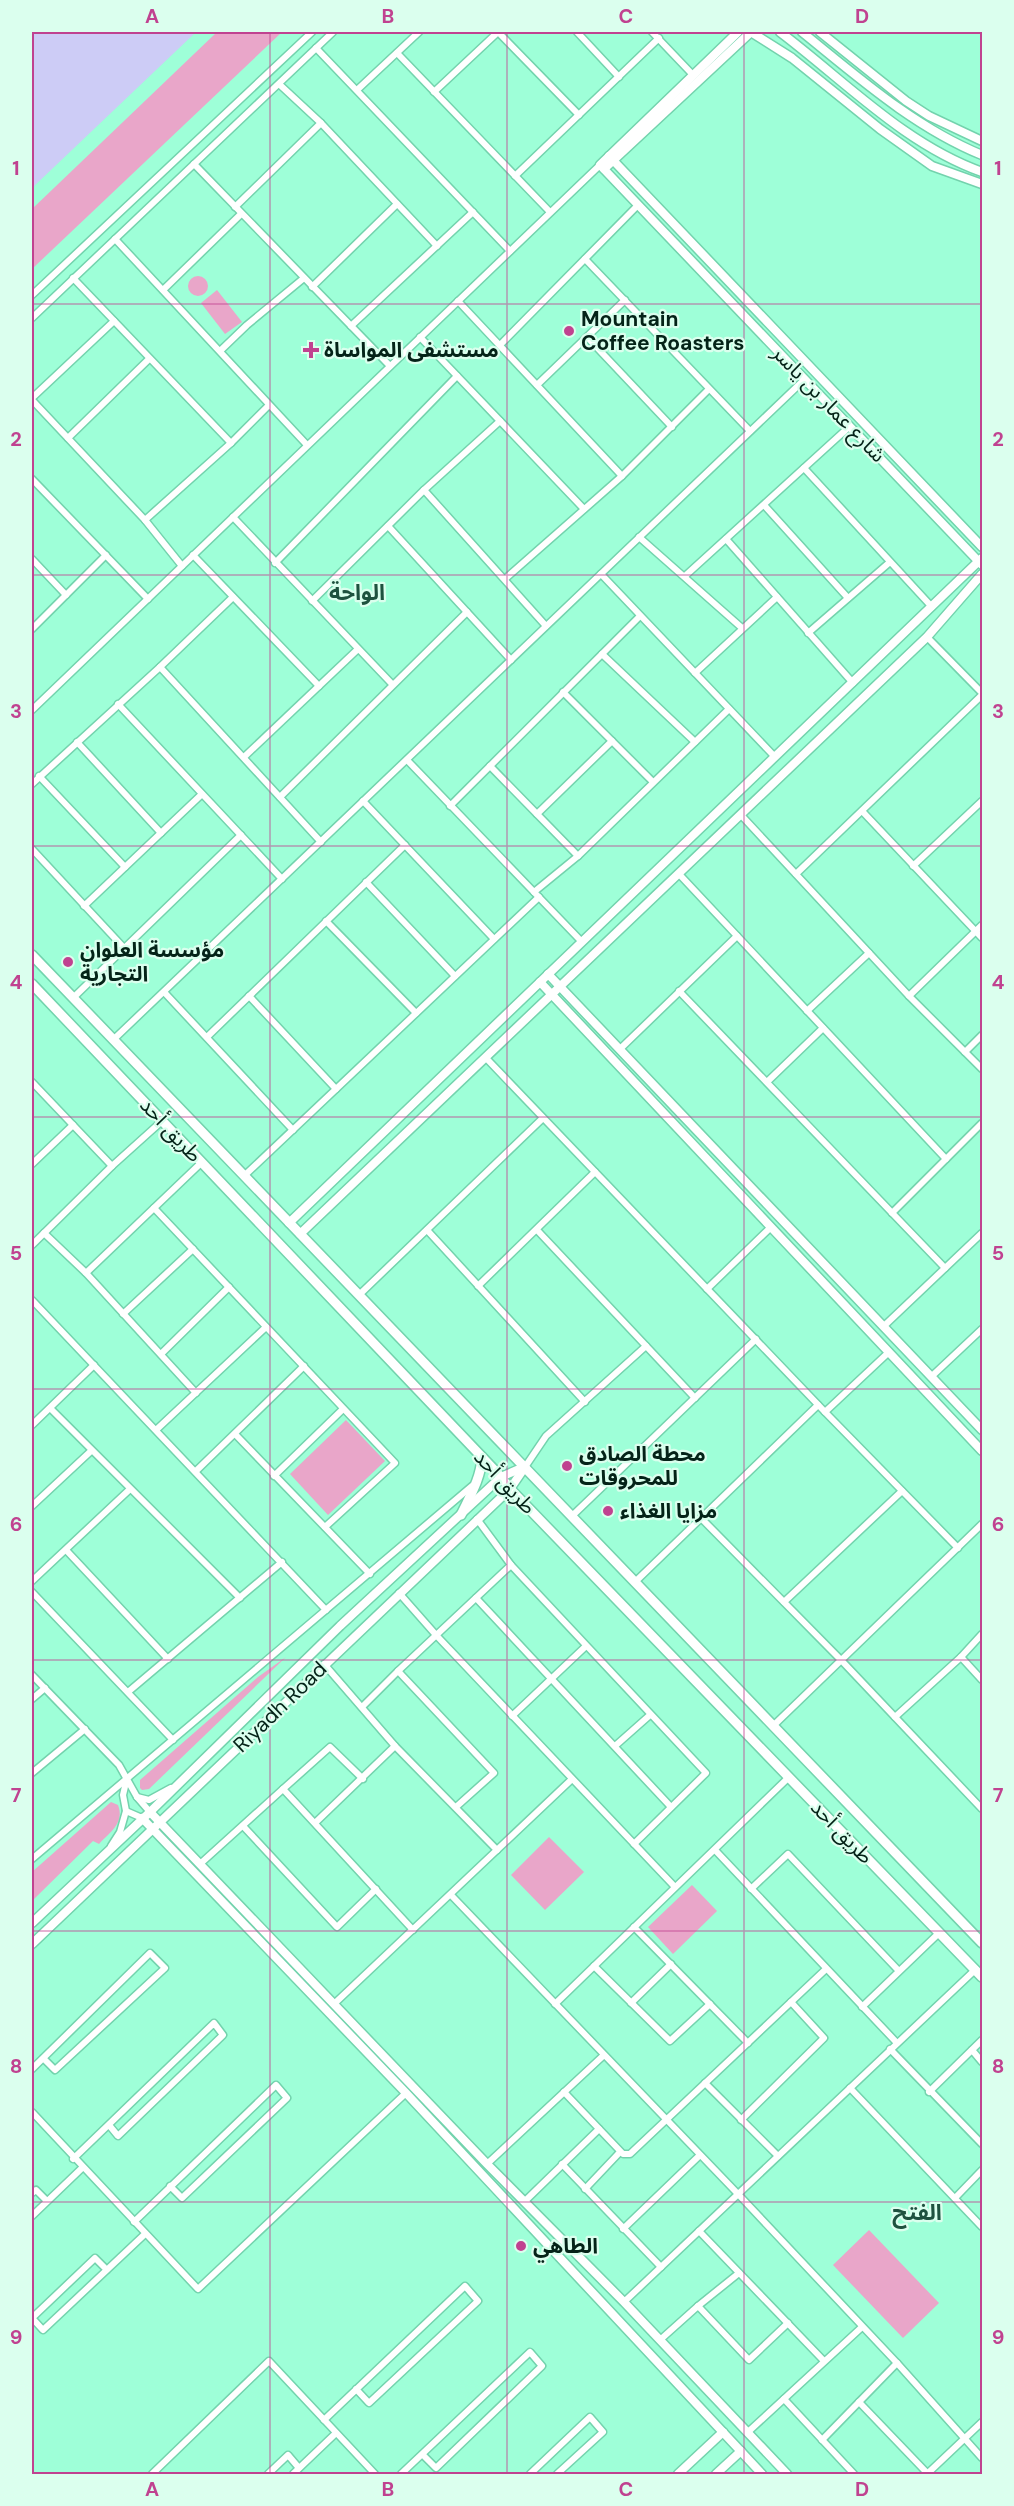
<svg xmlns="http://www.w3.org/2000/svg" width="1014" height="2506" font-family="'DM Sans','Noto Sans Arabic',sans-serif">
<style>
.green{fill:#e9a6c9}
.water{fill:#cdccf6}
.lines{fill:none;stroke-linecap:round;stroke-linejoin:round}
.street-casing{stroke:#73d3ad;stroke-width:9}
.secondary-casing{stroke:#73d3ad;stroke-width:11}
.primary-casing{stroke:#73d3ad;stroke-width:12}
.street{stroke:#fff;stroke-width:6}
.secondary{stroke:#fff;stroke-width:8}
.primary{stroke:#fff;stroke-width:9}
.grid{fill:none;stroke:#c04290;stroke-width:1.5;stroke-opacity:0.55}
.poi-dot{fill:#c04290;stroke:#dbffee;stroke-width:2}
.labels{text-anchor:middle;dominant-baseline:central;stroke-width:4.5;stroke-linejoin:round;paint-order:stroke}
.poi-label{font-size:21px;font-weight:bold;fill:#042318;stroke:#dbffee;text-anchor:start}
.street-label{font-size:21px;fill:#042318;stroke:#dbffee}
.neighbourhood-label{font-size:22px;font-weight:bold;fill:#1e523f;stroke:#dbffee}
.neatline{fill:none;stroke:#c04290;stroke-width:2}
.grid-label{font-size:20px;text-anchor:middle;font-weight:bold;fill:#c04290}
</style>
<rect width="100%" height="100%" fill="#9effd8"/>
<g class="green">
<polygon points="217,32 282,32 32,269 32,209"/>
<circle cx="198" cy="286" r="10"/>
<polygon points="217,290 242,322 225,334 201,303"/>
<polygon points="346,1420 385,1461 328,1515 290,1474"/>
<polygon points="286,1657 149,1789 142,1790 140,1788 140,1780 258,1677"/>
<path d="M111,1802L118,1805C125,1823 110,1832 99,1844L93,1841L32,1901V1872Z"/>
<polygon points="549,1837 584,1872 545,1910 511,1875"/>
<polygon points="692,1885 717,1911 673,1954 648,1927"/>
<polygon points="869,2230 939,2303 903,2338 833,2265"/>
</g>
<polygon class="water" points="32,32 196,32 32,188"/>
<g class="lines">
<defs>
<g id="street">
<polyline points="577,32 619,77"/>
<polyline points="652,32 693,75"/>
<polyline points="316,48 510,251"/>
<polyline points="397,53 550,212"/>
<polyline points="279,84 321,123 437,246"/>
<polyline points="357,90 419,32"/>
<polyline points="434,92 498,32 579,115"/>
<polyline points="194,164 390,366"/>
<polyline points="515,176 659,38"/>
<polyline points="235,207 321,123"/>
<polyline points="115,239 307,445"/>
<polyline points="585,259 750,431"/>
<polyline points="73,278 231,443"/>
<polyline points="312,287 397,204"/>
<polyline points="163,290 241,214"/>
<polyline points="32,295 312,32"/>
<polyline points="458,301 622,476"/>
<polyline points="32,318 333,32"/>
<polyline points="351,326 473,212"/>
<polyline points="420,337 584,509"/>
<polyline points="587,337 672,427"/>
<polyline points="500,345 638,205"/>
<polyline points="220,351 247,325 304,278"/>
<polyline points="537,385 625,300"/>
<polyline points="32,398 114,321"/>
<polyline points="32,400 145,520 182,566"/>
<polyline points="68,438 149,359"/>
<polyline points="804,468 932,607"/>
<polyline points="32,479 148,599"/>
<polyline points="424,490 546,626"/>
<polyline points="764,505 848,598"/>
<polyline points="233,517 392,684"/>
<polyline points="145,520 231,443 269,405"/>
<polyline points="388,526 511,660"/>
<polyline points="639,537 742,628"/>
<polyline points="726,539 853,683"/>
<polyline points="193,555 319,686"/>
<polyline points="32,559 66,595"/>
<polyline points="275,563 457,376"/>
<polyline points="601,574 775,757"/>
<polyline points="685,576 850,426"/>
<polyline points="505,579 622,476 709,389"/>
<polyline points="312,601 424,490 500,421"/>
<polyline points="32,629 106,555"/>
<polyline points="808,633 890,562"/>
<polyline points="927,637 982,693"/>
<polyline points="602,654 695,742"/>
<polyline points="160,667 321,842"/>
<polyline points="695,673 777,597"/>
<polyline points="563,692 653,782"/>
<polyline points="118,704 282,879"/>
<polyline points="32,710 600,165"/>
<polyline points="77,742 161,833"/>
<polyline points="244,757 358,649"/>
<polyline points="407,760 582,942"/>
<polyline points="490,766 578,856 729,709"/>
<polyline points="39,776 125,867"/>
<polyline points="32,784 160,667 233,597"/>
<polyline points="280,797 467,612"/>
<polyline points="363,801 494,939"/>
<polyline points="450,806 640,616"/>
<polyline points="862,811 982,938"/>
<polyline points="537,814 612,741"/>
<polyline points="741,815 909,996 982,1069"/>
<polyline points="32,849 124,948"/>
<polyline points="913,866 982,801"/>
<polyline points="679,874 946,1159"/>
<polyline points="796,874 982,695"/>
<polyline points="366,882 455,976"/>
<polyline points="534,892 578,856"/>
<polyline points="84,906 202,794"/>
<polyline points="326,921 416,1013"/>
<polyline points="679,991 945,1268"/>
<polyline points="164,992 293,1130"/>
<polyline points="249,996 336,1089"/>
<polyline points="909,996 982,925"/>
<polyline points="73,998 241,835"/>
<polyline points="807,1011 869,953"/>
<polyline points="207,1037 405,845"/>
<polyline points="113,1040 805,379"/>
<polyline points="620,1049 737,936"/>
<polyline points="965,1052 982,1035"/>
<polyline points="486,1058 825,1412 958,1548"/>
<polyline points="32,1082 112,1166"/>
<polyline points="767,1082 823,1028"/>
<polyline points="32,1164 73,1125"/>
<polyline points="244,1176 539,897"/>
<polyline points="154,1208 395,1463 325,1527"/>
<polyline points="892,1213 982,1123"/>
<polyline points="427,1230 585,1402"/>
<polyline points="537,1230 695,1398"/>
<polyline points="44,1233 86,1273 196,1393"/>
<polyline points="32,1245 112,1166 162,1121"/>
<polyline points="86,1273 201,1163"/>
<polyline points="478,1286 595,1172"/>
<polyline points="707,1289 771,1227"/>
<polyline points="359,1295 543,1118"/>
<polyline points="32,1300 326,1610"/>
<polyline points="123,1314 193,1249"/>
<polyline points="884,1326 982,1233"/>
<polyline points="161,1354 229,1287"/>
<polyline points="932,1376 982,1329"/>
<polyline points="50,1408 240,1598"/>
<polyline points="825,1412 889,1352"/>
<polyline points="32,1425 94,1365"/>
<polyline points="156,1430 266,1327"/>
<polyline points="235,1434 370,1574"/>
<polyline points="525,1467 546,1436 646,1346"/>
<polyline points="196,1471 304,1366"/>
<polyline points="274,1476 343,1409"/>
<polyline points="32,1506 91,1451"/>
<polyline points="572,1516 756,1339"/>
<polyline points="701,1518 841,1660 982,1809"/>
<polyline points="477,1519 511,1565"/>
<polyline points="66,1550 168,1659"/>
<polyline points="32,1581 129,1490"/>
<polyline points="635,1582 818,1405"/>
<polyline points="32,1592 173,1740"/>
<polyline points="399,1593 436,1635 675,1887"/>
<polyline points="476,1598 671,1807"/>
<polyline points="784,1602 902,1491"/>
<polyline points="961,1657 982,1680"/>
<polyline points="324,1664 395,1746 497,1850"/>
<polyline points="398,1671 511,1565 706,1773 634,1844"/>
<polyline points="32,1675 119,1765 137,1797 150,1812"/>
<polyline points="128,1692 282,1562"/>
<polyline points="32,1699 45,1688"/>
<polyline points="362,1707 398,1671 494,1773 456,1807"/>
<polyline points="512,1716 586,1646"/>
<polyline points="895,1717 961,1657 982,1634"/>
<polyline points="773,1726 982,1524"/>
<polyline points="615,1746 650,1715"/>
<polyline points="32,1773 85,1729"/>
<polyline points="127,1778 123,1795 126,1811 142,1818"/>
<polyline points="283,1789 330,1747 363,1779"/>
<polyline points="137,1797 149,1800 171,1788"/>
<polyline points="315,1823 395,1746"/>
<polyline points="243,1826 337,1927 376,1889"/>
<polyline points="111,1846 120,1832 126,1811"/>
<polyline points="715,1850 897,2043"/>
<polyline points="32,1859 472,1486"/>
<polyline points="200,1864 283,1789 413,1930"/>
<polyline points="751,1889 788,1854 898,1970"/>
<polyline points="451,1895 738,2194 897,2363 982,2458"/>
<polyline points="634,1927 748,2043"/>
<polyline points="594,1966 670,2041 710,2004"/>
<polyline points="631,2003 671,1964"/>
<polyline points="334,2004 572,1779"/>
<polyline points="555,2004 789,1777"/>
<polyline points="862,2007 939,1933"/>
<polyline points="890,2049 982,2144"/>
<polyline points="972,2050 982,2062"/>
<polyline points="32,2069 150,1953 165,1968 55,2070 43,2058"/>
<polyline points="705,2083 778,2156"/>
<polyline points="850,2088 982,2227"/>
<polyline points="564,2092 623,2154 630,2154 826,1969"/>
<polyline points="929,2092 982,2040"/>
<polyline points="32,2112 198,2289 406,2093"/>
<polyline points="741,2120 824,2038 791,2002"/>
<polyline points="73,2159 214,2023 223,2035 118,2136 109,2125"/>
<polyline points="487,2164 604,2055"/>
<polyline points="562,2164 661,2267"/>
<polyline points="585,2189 620,2152"/>
<polyline points="32,2193 36,2190 47,2201"/>
<polyline points="955,2198 982,2170"/>
<polyline points="524,2202 599,2129"/>
<polyline points="32,2216 82,2168"/>
<polyline points="134,2222 276,2085 287,2098 182,2198 170,2186"/>
<polyline points="623,2229 700,2155"/>
<polyline points="699,2231 824,2361"/>
<polyline points="107,2270 95,2258 32,2318 43,2330 145,2234"/>
<polyline points="624,2302 976,1969"/>
<polyline points="698,2306 749,2360 788,2323"/>
<polyline points="660,2340 698,2306 739,2273"/>
<polyline points="784,2399 854,2474"/>
<polyline points="859,2402 928,2474"/>
<polyline points="324,2420 465,2286 478,2301 369,2403 356,2389"/>
<polyline points="748,2432 862,2327"/>
<polyline points="822,2440 897,2363"/>
<polyline points="152,2474 269,2361 375,2474"/>
<polyline points="268,2474 288,2455 299,2468"/>
<polyline points="293,2474 336,2433"/>
<polyline points="401,2474 530,2352 542,2366 436,2468 422,2454"/>
<polyline points="530,2474 590,2417 603,2432 557,2474"/>
<polyline points="927,2474 982,2422"/>
</g>
<g id="secondary">
<polyline points="738,32 600,165 982,565"/>
<polyline points="751,32 792,58 880,129 932,166 982,184"/>
<path d="M780,32C845,81 904,144 982,172"/>
<path d="M802,32C859,78 914,127 982,155"/>
<polyline points="820,32 906,101 929,116 982,141"/>
<polyline points="609,156 982,547"/>
<polyline points="604,169 751,32"/>
<polyline points="548,974 982,1430"/>
<polyline points="540,982 982,1451"/>
<polyline points="289,1223 982,558"/>
<polyline points="300,1234 927,637 982,574"/>
<polyline points="150,1812 487,2164 624,2302 787,2474"/>
<polyline points="142,1818 406,2093 762,2474"/>
<polyline points="32,1923 150,1812 340,1626 501,1477 524,1467"/>
<polyline points="32,1944 510,1489 525,1467"/>
<polyline points="678,2474 723,2432"/>
<polyline points="716,2474 741,2451"/>
</g>
<g id="primary">
<polyline points="32,955 982,1943"/>
<polyline points="32,984 501,1477 510,1489 982,1977"/>
<path d="M461,1515C470,1496 481,1478 482,1457"/>
</g>
</defs>
<use href="#street" class="street-casing"/>
<use href="#secondary" class="secondary-casing"/>
<use href="#primary" class="primary-casing"/>
<use href="#street" class="street"/>
<use href="#secondary" class="secondary"/>
<use href="#primary" class="primary"/>
</g>
<path class="grid" d="M270,32V2474M507,32V2474M744,32V2474M32,304H982M32,575H982M32,846H982M32,1117H982M32,1389H982M32,1660H982M32,1931H982M32,2202H982"/>
<g class="poi-dot">
<circle cx="569" cy="331" r="6"/>
<path d="M308 341h6v6h6v6h-6v6h-6v-6h-6v-6h6z"/>
<circle cx="68" cy="962" r="6"/>
<circle cx="567" cy="1466" r="6"/>
<circle cx="608" cy="1511" r="6"/>
<circle cx="521" cy="2246" r="6"/>
</g>
<g class="labels">
<g class="poi-label">
<text x="581" y="319">Mountain<tspan x="581" dy="24">Coffee Roasters</tspan></text>
<text x="324" y="350">مستشفى المواساة</text>
<text x="80" y="950">مؤسسة العلوان<tspan x="80" dy="24">التجارية</tspan></text>
<text x="579" y="1454">محطة الصادق<tspan x="579" dy="24">للمحروقات</tspan></text>
<text x="620" y="1511">مزايا الغذاء</text>
<text x="533" y="2246">الطاهي</text>
</g>
<g class="street-label">
<text transform="translate(829 404) rotate(46)">شارع عمار بن ياسر</text>
<text transform="translate(171 1130) rotate(47)">طريق أحد</text>
<text transform="translate(505 1482) rotate(47)">طريق أحد</text>
<text transform="translate(280 1707) rotate(-44)">Riyadh Road</text>
<text transform="translate(842 1832) rotate(46)">طريق أحد</text>
</g>
<g class="neighbourhood-label">
<text x="357" y="592">الواحة</text>
<text x="917" y="2212">الفتح</text>
</g>
</g>
<rect width="1014" height="2506" fill="none" stroke="#dbffee" stroke-width="66"/>
<rect x="33" y="33" width="948" height="2440" class="neatline"/>
<g class="grid-label">
<text x="152" y="23">A</text>
<text x="388" y="23">B</text>
<text x="626" y="23">C</text>
<text x="862" y="23">D</text>
<text x="16" y="175">1</text>
<text x="998" y="175">1</text>
<text x="16" y="446">2</text>
<text x="998" y="446">2</text>
<text x="16" y="718">3</text>
<text x="998" y="718">3</text>
<text x="16" y="989">4</text>
<text x="998" y="989">4</text>
<text x="16" y="1260">5</text>
<text x="998" y="1260">5</text>
<text x="16" y="1531">6</text>
<text x="998" y="1531">6</text>
<text x="16" y="1802">7</text>
<text x="998" y="1802">7</text>
<text x="16" y="2073">8</text>
<text x="998" y="2073">8</text>
<text x="16" y="2344">9</text>
<text x="998" y="2344">9</text>
<text x="152" y="2496">A</text>
<text x="388" y="2496">B</text>
<text x="626" y="2496">C</text>
<text x="862" y="2496">D</text>
</g>
</svg>
